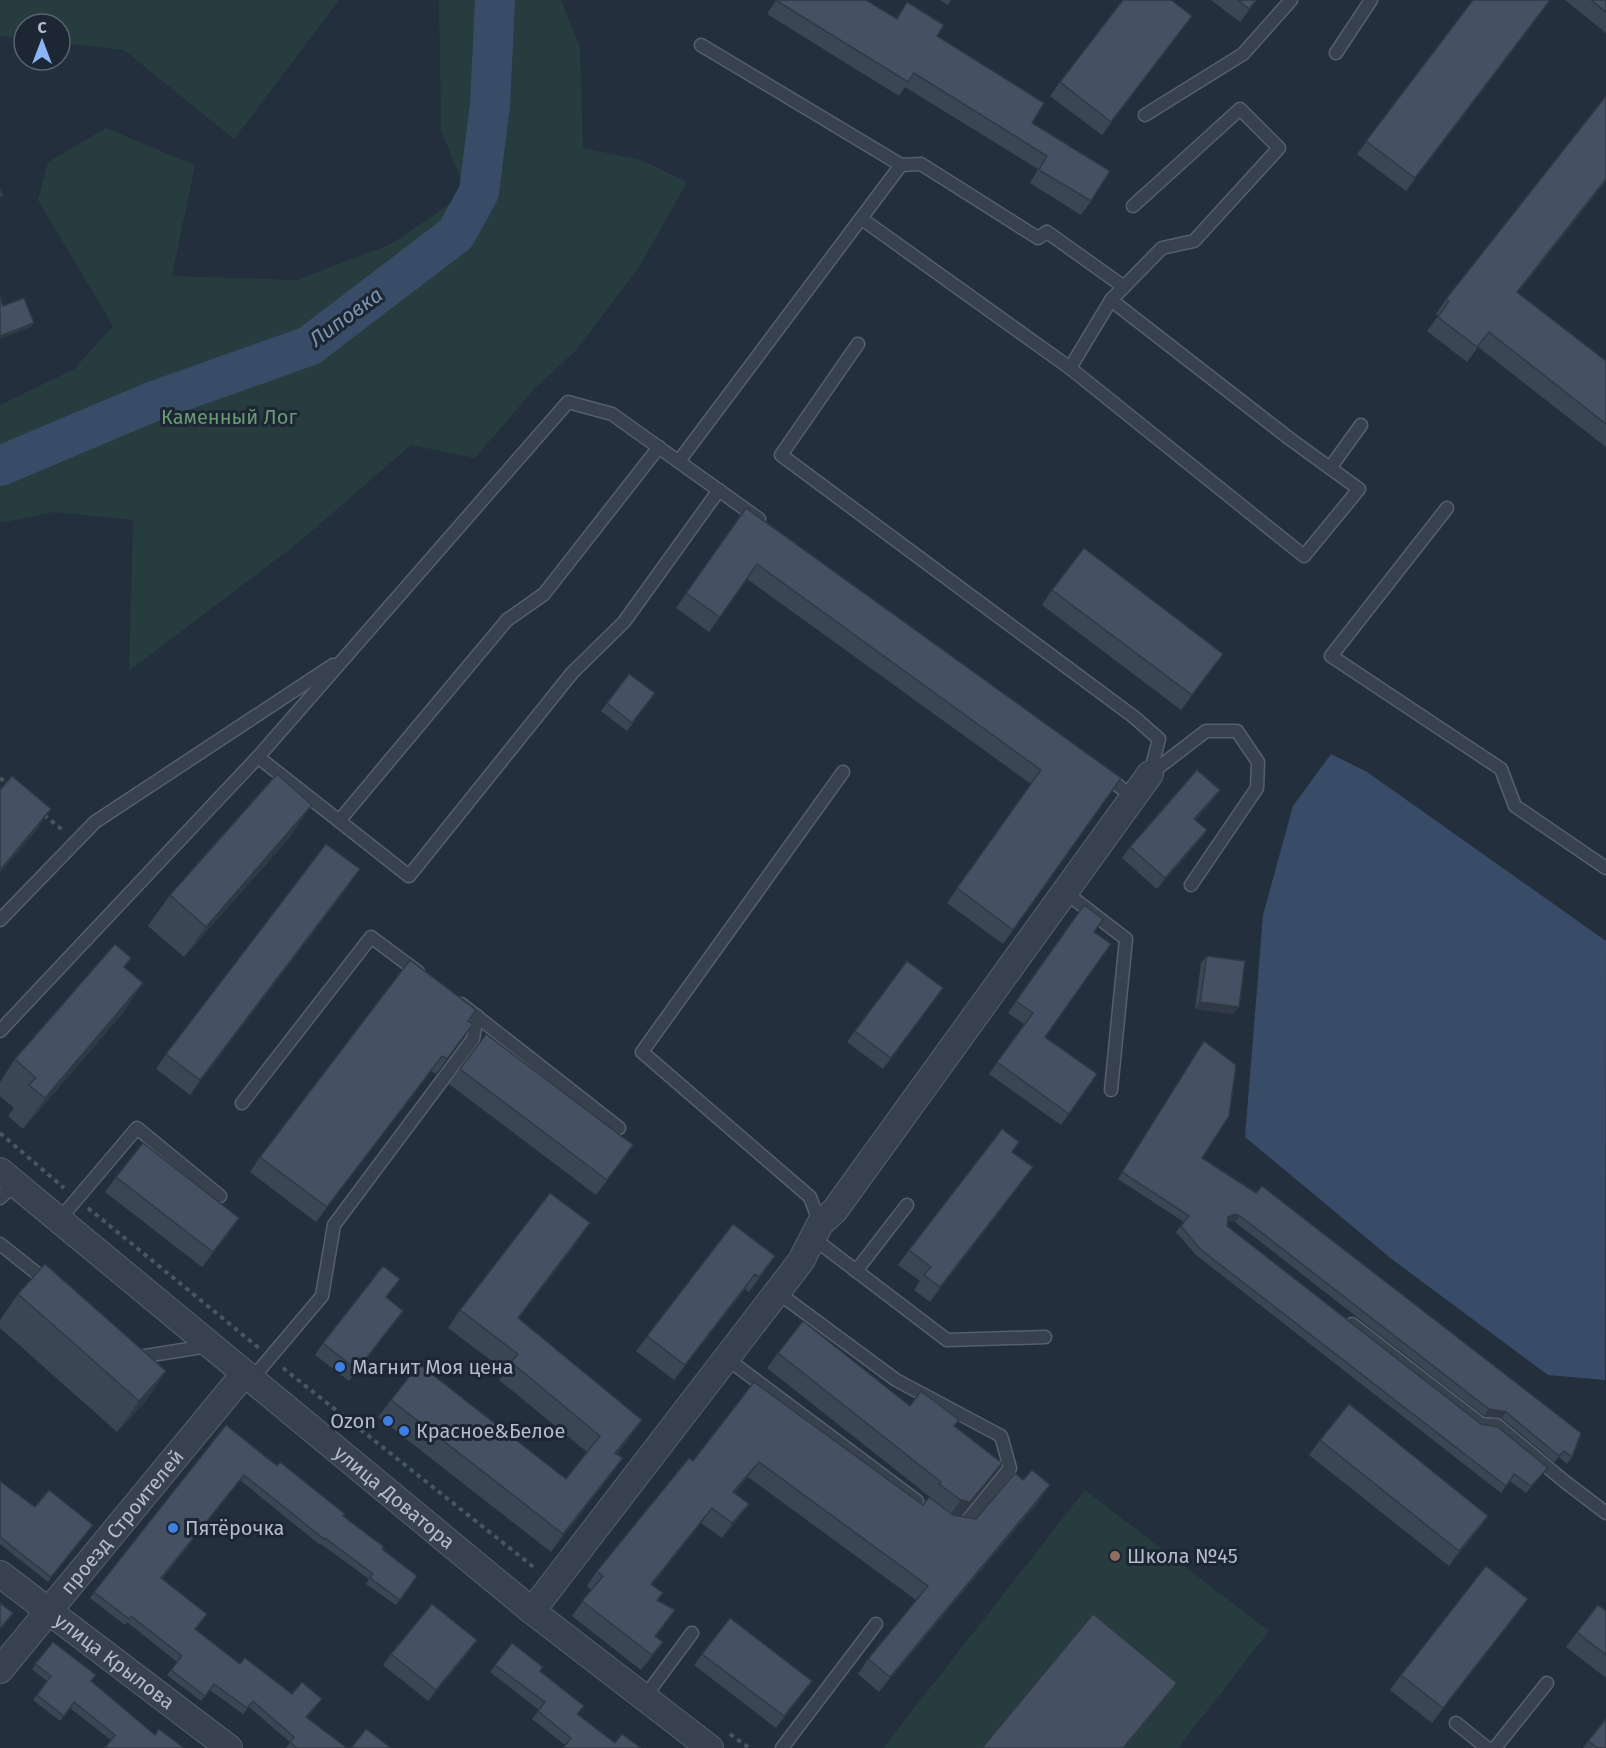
<svg xmlns="http://www.w3.org/2000/svg" width="1606" height="1748" font-family="'Fira Sans',sans-serif">
<style>
.green{fill:#263c3f}
.water{fill:#394c67}
.lines{fill:none;stroke-linecap:round;stroke-linejoin:round}
.river{stroke:#394c67;stroke-width:40}
.lane-casing{stroke:#565f6c;stroke-width:15}
.street-casing{stroke:#565f6c;stroke-width:28}
.path{stroke:#44595c;stroke-width:4;stroke-dasharray:4.5 4.5;stroke-linecap:butt}
.lane{stroke:#38414e;stroke-width:12}
.street{stroke:#38414e;stroke-width:26}
.wall{fill:#3b4654}
.shaded-wall{fill:#303945}
.building{fill:#455162;stroke:#303945;stroke-width:1.5}
.shop-dot{fill:#3f7fe0;stroke:#1d2633;stroke-width:2}
.education-dot{fill:#8d6e63;stroke:#1d2633;stroke-width:2}
.labels{text-anchor:middle;dominant-baseline:central;stroke-width:6;stroke-linejoin:round;paint-order:stroke}
.park-label{font-size:20px;fill:#6b9a76;stroke:#1d2633}
.poi-label{font-size:20px;fill:#b4bcc9;stroke:#1d2633;text-anchor:start}
.street-label{font-size:20px;fill:#b4bcc9;stroke:#1d2633}
.water-label{font-size:21px;font-style:italic;fill:#7c92b1;stroke:#1d2633}
</style>
<rect width="100%" height="100%" fill="#242f3e"/>
<g class="green">
<polygon points="0,0 339,0 234,139 124,50 60,43 60,24 24,24 24,39 0,36"/>
<polygon points="439,0 561,0 580,48 583,148 641,160 687,182 638,269 575,351 535,388 475,458 411,445 299,542 129,671 133,520 54,512 0,523 0,405 74,369 113,326 38,200 48,162 106,128 195,165 172,276 297,280 391,244 466,193 441,130"/>
<polygon points="1085,1490 1269,1631 1178,1748 883,1748"/>
</g>
<polygon class="water" points="1331,754 1367,772 1606,941 1605,1380 1548,1375 1393,1260 1245,1137 1263,915 1293,806"/>
<g class="lines">
<polyline class="river" points="0,466 154,401 309,346 456,234 479,192 490,105 495,0"/>
<defs>
<g id="lane">
<polyline points="1336,53 1371,0"/>
<polyline points="1145,115 1243,54 1291,0"/>
<polyline points="901,165 921,164 1038,238 1047,232 1124,287"/>
<polyline points="862,219 1070,368 1304,556 1359,489 1290,439 1111,300 1162,248 1194,241 1279,148 1240,109 1133,206"/>
<polyline points="858,344 781,455 1134,717 1159,739 1150,774"/>
<polyline points="1070,368 1111,300"/>
<polyline points="679,461 901,165 701,45"/>
<polyline points="1330,468 1361,425"/>
<polyline points="1447,508 1331,656 1501,769 1515,806 1606,868"/>
<polyline points="258,757 568,402 612,414 759,519"/>
<polyline points="1103,774 1133,797"/>
<polyline points="1150,774 1206,731 1237,731 1258,762 1257,788 1191,885"/>
<polyline points="339,821 507,620 544,594 659,447"/>
<polyline points="1065,892 1126,939 1111,1090"/>
<polyline points="0,920 95,822 333,665"/>
<polyline points="461,1004 619,1128"/>
<polyline points="0,1031 258,757 409,876 572,673 624,622 719,490"/>
<polyline points="242,1103 371,937 418,972"/>
<polyline points="0,1198 15,1184"/>
<polyline points="59,1220 137,1128 220,1196"/>
<polyline points="820,1224 810,1197 642,1052 843,772"/>
<polyline points="813,1238 947,1340 1045,1337"/>
<polyline points="0,1244 49,1283"/>
<polyline points="856,1271 907,1205"/>
<polyline points="777,1292 896,1380 1001,1436 1010,1468 963,1526 957,1525"/>
<polyline points="1352,1324 1481,1424 1497,1425 1564,1481 1606,1513"/>
<polyline points="135,1353 139,1357 208,1346"/>
<polyline points="726,1358 917,1501"/>
<polyline points="251,1380 322,1296 334,1225 473,1039 477,1016"/>
<polyline points="644,1698 692,1633"/>
<polyline points="1456,1723 1487,1748"/>
<polyline points="782,1748 876,1624"/>
<polyline points="1495,1748 1547,1683"/>
</g>
<g id="street">
<path id="s1" d="M0,1171L532,1611L710,1748"/>
<path id="s2" d="M0,1574L229,1748"/>
<polyline points="532,1611 801,1261 820,1224 835,1210 1150,774"/>
<path id="s3" d="M0,1670L244,1374"/>
</g>
</defs>
<use href="#lane" class="lane-casing"/>
<use href="#street" class="street-casing"/>
<g class="path">
<polyline points="0,778 9,785"/>
<polyline points="44,815 64,831"/>
<polyline points="0,1133 64,1188"/>
<polyline points="88,1208 259,1348"/>
<polyline points="283,1368 536,1569"/>
<polyline points="730,1734 749,1748"/>
</g>
<use href="#lane" class="lane"/>
<use href="#street" class="street"/>
</g>
<g class="wall">
<polygon points="776,0 866,0 896,19 907,2 937,36 1032,123 1091,201 1081,215 1030,183 1038,169 905,87 899,96 767,14"/>
<polygon points="940,0 951,0 948,5"/>
<polygon points="1211,0 1257,0 1240,22"/>
<polygon points="1473,0 1551,0 1406,191 1357,154"/>
<polygon points="1565,0 1606,0 1606,33"/>
<polygon points="1182,29 1102,135 1050,96 1060,82"/>
<polygon points="1606,96 1606,181 1518,293 1606,361 1606,447 1478,347 1467,362 1427,331 1438,316 1436,314 1446,299"/>
<polygon points="746,508 1121,778 1003,944 947,903 1031,784 747,579 709,632 676,608"/>
<polygon points="1052,590 1223,654 1181,710 1042,605"/>
<polygon points="655,693 627,731 601,711 607,703"/>
<polygon points="1220,790 1212,801 1195,820 1199,841 1157,889 1122,858 1130,847"/>
<polygon points="291,836 184,957 148,926 170,895"/>
<polygon points="350,884 190,1095 156,1069 166,1054"/>
<polygon points="1084,905 1094,932 1045,1037 1097,1074 1061,1125 989,1074 1024,1024 1008,1013"/>
<polygon points="1207,956 1239,1007 1233,1014 1195,1009 1201,963"/>
<polygon points="125,968 143,983 122,1014 23,1129 8,1116 14,1108 0,1096 0,1082 15,1059"/>
<polygon points="943,988 883,1069 847,1042 855,1031"/>
<polygon points="469,1021 473,1024 436,1074 431,1071 316,1222 250,1172 260,1157"/>
<polygon points="1199,1048 1202,1158 1572,1457 1567,1464 1559,1457 1554,1462 1502,1418 1484,1416 1235,1222 1231,1221 1228,1222 1227,1226 1481,1424 1548,1468 1543,1474 1526,1493 1510,1481 1501,1493 1196,1255 1176,1232 1184,1222 1118,1179"/>
<polygon points="460,1069 623,1160 596,1195 449,1084"/>
<polygon points="1013,1152 1033,1167 1022,1182 930,1302 914,1290 920,1281 898,1265 909,1250"/>
<polygon points="116,1177 229,1233 202,1267 105,1192"/>
<polygon points="733,1224 765,1271 749,1292 745,1289 674,1380 636,1351"/>
<polygon points="578,1241 518,1319 642,1420 630,1437 617,1454 623,1458 610,1476 551,1552 378,1417 391,1400 566,1479 587,1452 499,1380 505,1371 448,1328 460,1310"/>
<polygon points="18,1294 166,1371 145,1402 117,1432 0,1328 0,1320"/>
<polygon points="403,1311 349,1381 315,1355 323,1343"/>
<polygon points="778,1353 910,1406 955,1426 1002,1463 991,1478 960,1516 976,1519 1040,1500 879,1692 858,1674 868,1659 916,1600 748,1477 735,1493 738,1519 722,1538 701,1523 652,1585 663,1593 658,1601 665,1625 656,1636 652,1657 641,1670 572,1616 591,1590 587,1586 597,1571 693,1461 754,1382 923,1505 930,1498 930,1497 767,1368"/>
<polygon points="226,1425 343,1516 382,1549 417,1576 396,1605 366,1584 369,1579 321,1544 320,1545 240,1480 162,1579 207,1614 195,1629 240,1664 292,1694 322,1699 307,1718 347,1748 286,1748 290,1742 249,1707 243,1714 210,1690 201,1701 167,1675 177,1662 127,1622 125,1625 90,1598"/>
<polygon points="1320,1440 1488,1516 1478,1530 1449,1566 1309,1455"/>
<polygon points="0,1481 35,1507 89,1529 48,1582 0,1544"/>
<polygon points="1528,1599 1517,1614 1432,1723 1390,1690 1401,1675"/>
<polygon points="1606,1611 1606,1678 1566,1647 1577,1632"/>
<polygon points="53,1642 91,1681 155,1735 184,1748 111,1740 70,1708 60,1721 33,1700 47,1681 32,1669"/>
<polygon points="512,1643 540,1671 578,1714 615,1743 641,1748 565,1745 532,1719 539,1710 490,1672"/>
<polygon points="469,1652 428,1701 383,1665 391,1654"/>
<polygon points="702,1654 804,1692 776,1728 694,1665"/>
<polygon points="1588,1741 1606,1748 1583,1748"/>
</g>
<g class="shaded-wall">
<polygon points="1550,0 1551,0 1406,191 1415,178"/>
<polygon points="1192,16 1182,29 1102,135 1111,122"/>
<polygon points="1606,179 1606,181 1507,307 1517,292"/>
<polygon points="34,323 31,327 0,339 0,336"/>
<polygon points="1220,790 1212,801 1186,831 1194,819"/>
<polygon points="312,805 291,836 184,957 206,927"/>
<polygon points="51,809 36,831 0,873 0,870"/>
<polygon points="1207,830 1199,841 1157,889 1165,878"/>
<polygon points="360,869 350,884 190,1095 200,1080"/>
<polygon points="143,983 122,1014 23,1129 45,1098"/>
<polygon points="1200,1002 1239,1007 1233,1014 1195,1009"/>
<polygon points="442,1056 431,1071 316,1222 327,1207"/>
<polygon points="633,1145 623,1160 596,1195 607,1180"/>
<polygon points="1033,1167 1022,1182 930,1302 940,1287"/>
<polygon points="1235,1214 1240,1216 1235,1222 1231,1221 1224,1224 1228,1217"/>
<polygon points="239,1218 229,1233 202,1267 213,1252"/>
<polygon points="590,1223 578,1241 506,1335 518,1318"/>
<polygon points="775,1256 765,1271 749,1292 759,1277"/>
<polygon points="755,1274 745,1289 674,1380 685,1365"/>
<polygon points="403,1311 395,1322 349,1381 357,1370"/>
<polygon points="166,1371 145,1402 117,1432 139,1401"/>
<polygon points="1489,1409 1506,1412 1502,1418 1484,1416"/>
<polygon points="642,1420 630,1437 603,1470 615,1453"/>
<polygon points="623,1458 610,1476 551,1552 563,1534"/>
<polygon points="759,1462 748,1477 723,1507 733,1492"/>
<polygon points="1002,1463 991,1478 960,1517 950,1515 961,1500"/>
<polygon points="1548,1468 1543,1474 1526,1493 1531,1486"/>
<polygon points="1050,1485 1040,1500 879,1692 890,1677"/>
<polygon points="749,1504 738,1519 722,1538 732,1523"/>
<polygon points="712,1508 701,1523 641,1599 651,1584"/>
<polygon points="1488,1516 1478,1530 1449,1566 1459,1551"/>
<polygon points="1528,1599 1517,1614 1432,1723 1443,1708"/>
<polygon points="675,1610 665,1625 644,1651 655,1636"/>
<polygon points="477,1640 469,1652 428,1701 436,1690"/>
<polygon points="663,1642 652,1657 641,1670 652,1655"/>
<polygon points="1177,1683 1166,1698 1125,1748 1123,1748"/>
</g>
<g class="building">
<polygon points="777,0 866,0 897,19 907,2 944,25 937,36 1044,103 1032,123 1110,171 1091,201 1039,170 1047,156 914,73 908,82 777,1"/>
<polygon points="1123,0 1171,0 1192,16 1111,122 1060,82"/>
<polygon points="1238,0 1256,0 1249,9"/>
<polygon points="1473,0 1550,0 1415,178 1366,141"/>
<polygon points="1591,0 1606,0 1606,12"/>
<polygon points="1606,96 1606,179 1517,292 1606,361 1606,424 1489,332 1477,347 1438,317 1449,301 1446,299"/>
<polygon points="0,189 3,196 0,197"/>
<polygon points="0,297 3,306 24,298 34,323 0,336"/>
<polygon points="746,508 1121,778 1013,930 957,888 1041,770 757,564 720,617 686,593"/>
<polygon points="1084,548 1223,654 1192,695 1052,590"/>
<polygon points="629,674 655,693 632,723 607,703"/>
<polygon points="1197,770 1220,790 1194,819 1207,830 1165,878 1130,847"/>
<polygon points="277,774 312,805 206,927 170,895"/>
<polygon points="12,776 51,809 0,870 0,790"/>
<polygon points="326,844 360,869 200,1080 166,1054"/>
<polygon points="1084,905 1103,919 1094,932 1111,944 1045,1037 1097,1074 1069,1114 997,1062 1033,1013 1016,1001"/>
<polygon points="115,944 131,958 124,967 143,983 45,1098 29,1085 36,1078 15,1059"/>
<polygon points="1207,956 1245,961 1239,1007 1200,1002"/>
<polygon points="410,960 476,1010 468,1021 473,1024 447,1059 442,1056 327,1207 260,1157"/>
<polygon points="907,961 943,988 891,1058 855,1031"/>
<polygon points="486,1034 633,1145 607,1180 460,1069"/>
<polygon points="1204,1041 1236,1065 1229,1116 1202,1158 1256,1193 1262,1186 1581,1433 1572,1457 1564,1451 1559,1456 1506,1412 1489,1409 1240,1216 1235,1214 1228,1217 1227,1226 1481,1424 1498,1427 1548,1468 1531,1486 1514,1474 1506,1486 1200,1249 1181,1226 1189,1216 1122,1172"/>
<polygon points="1002,1129 1019,1142 1012,1152 1033,1167 940,1287 924,1275 931,1267 909,1250"/>
<polygon points="143,1143 239,1218 213,1252 116,1177"/>
<polygon points="550,1193 590,1223 518,1318 642,1420 615,1453 623,1458 563,1534 391,1400 419,1364 566,1479 600,1436 511,1362 518,1354 460,1310"/>
<polygon points="733,1224 775,1256 759,1277 755,1274 685,1365 647,1336"/>
<polygon points="45,1264 166,1371 139,1401 18,1294"/>
<polygon points="383,1266 400,1279 386,1297 403,1311 357,1370 323,1343"/>
<polygon points="803,1321 910,1406 921,1391 959,1420 954,1426 1002,1463 970,1502 961,1500 939,1484 941,1482 778,1353"/>
<polygon points="754,1382 923,1505 929,1497 953,1515 976,1519 1015,1473 1023,1480 1032,1470 1050,1485 890,1677 868,1659 928,1586 759,1462 733,1492 749,1504 732,1523 712,1508 651,1584 663,1593 657,1600 675,1610 655,1636 663,1642 652,1655 582,1601 603,1576 597,1571 689,1458 693,1461"/>
<polygon points="1349,1404 1488,1516 1459,1551 1320,1440"/>
<polygon points="226,1425 277,1466 280,1462 345,1514 343,1516 384,1547 382,1549 417,1576 400,1600 370,1578 373,1574 325,1538 324,1539 244,1475 161,1578 207,1614 195,1629 240,1664 245,1658 292,1694 302,1682 322,1699 306,1717 347,1748 297,1748 290,1742 294,1737 253,1701 247,1708 214,1684 205,1696 171,1670 182,1656 131,1616 129,1619 94,1592"/>
<polygon points="0,1481 35,1507 49,1490 93,1525 51,1577 0,1537"/>
<polygon points="1486,1566 1528,1599 1443,1708 1401,1675"/>
<polygon points="0,1603 13,1613 0,1629"/>
<polygon points="432,1604 477,1640 436,1690 391,1654"/>
<polygon points="1598,1605 1606,1611 1606,1655 1577,1632"/>
<polygon points="1093,1614 1177,1683 1123,1748 982,1748"/>
<polygon points="730,1618 812,1681 784,1716 702,1654"/>
<polygon points="53,1642 96,1675 91,1681 155,1735 159,1729 184,1748 105,1748 115,1735 74,1702 64,1716 37,1695 51,1676 35,1664"/>
<polygon points="512,1643 543,1667 540,1671 584,1706 577,1714 615,1743 622,1734 641,1748 563,1748 571,1738 538,1711 545,1702 495,1665"/>
<polygon points="1606,1719 1606,1748 1598,1748 1588,1741"/>
<polygon points="366,1729 391,1748 351,1748"/>
</g>
<g class="shop-dot">
<circle cx="340" cy="1367" r="6"/>
<circle cx="388" cy="1421" r="6"/>
<circle cx="404" cy="1431" r="6"/>
<circle cx="173" cy="1528" r="6"/>
</g>
<circle class="education-dot" cx="1115" cy="1556" r="6"/>
<g class="labels">
<g class="park-label">
<text x="229" y="417">Каменный Лог</text>
</g>
<g class="poi-label">
<text x="352" y="1367">Магнит Моя цена</text>
<text x="376" y="1421" text-anchor="end">Ozon</text>
<text x="416" y="1431">Красное&amp;Белое</text>
<text x="185" y="1528">Пятёрочка</text>
<text x="1127" y="1556">Школа №45</text>
</g>
<g class="street-label">
<text stroke="none"><textPath href="#s1" startOffset="512">улица Доватора</textPath></text>
<text stroke="none"><textPath href="#s3" startOffset="192">проезд Строителей</textPath></text>
<text stroke="none"><textPath href="#s2" startOffset="144">улица Крылова</textPath></text>
</g>
<g class="water-label">
<text transform="translate(346 317) rotate(-36)">Липовка</text>
</g>
</g>
<g transform="translate(42 42)"><circle r="28" fill="#1d2633" stroke="#59626f" stroke-width="1.5"/>
<path d="M0-4.5L10 22L0 15L-10 22Z" fill="#8ab4f8"/>
<text y="-9" font-size="16" font-weight="bold" text-anchor="middle" fill="#b4bcc9">С</text>
</g>
</svg>
